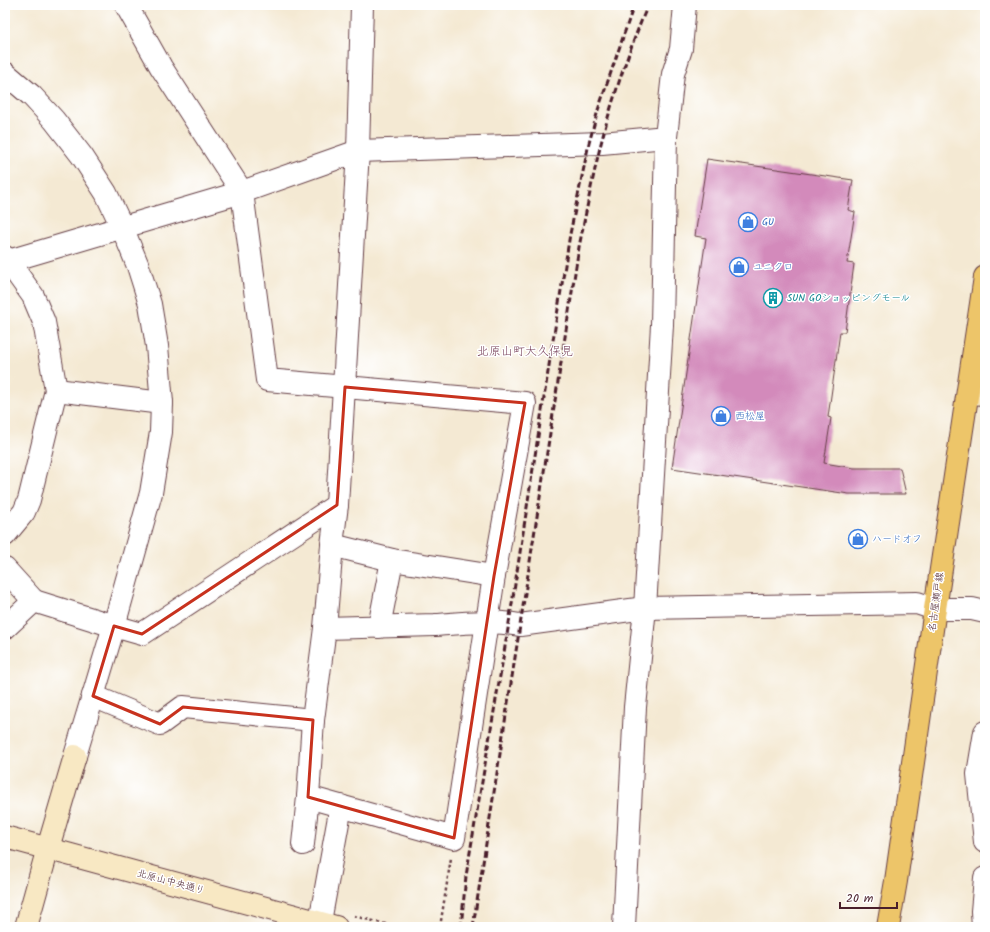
<svg xmlns="http://www.w3.org/2000/svg" width="990" height="932" font-family="Kalam,'Klee One',sans-serif">
<style>
.building{fill:#d38abb}
.lines{fill:none;stroke-linecap:round;stroke-linejoin:round}
.street-casing{stroke:#643d44;stroke-width:24}
.secondary-casing{stroke:#643d44;stroke-width:24}
.primary-casing{stroke:#643d44;stroke-width:24}
.path{stroke:#643d44;stroke-width:2.5;stroke-dasharray:3 3;stroke-linecap:butt}
.street{stroke:#fff;stroke-width:22}
.secondary{stroke:#f8e8c3;stroke-width:22}
.primary{stroke:#edc569;stroke-width:22}
.rail{stroke:#4a1f2b;stroke-width:3;stroke-dasharray:6 3;stroke-linecap:butt}
.marked{fill:none;stroke:#c8321e;stroke-width:3;stroke-linejoin:round}
.labels{text-anchor:middle;dominant-baseline:central;stroke-width:3;stroke-linejoin:round;paint-order:stroke}
.shop-label{font-size:10px;fill:#366cbe;stroke:#fff;text-anchor:start}
.culture-label{font-size:10px;fill:#0d838f;stroke:#fff;text-anchor:start}
.street-label{font-size:10px;fill:#4a1f2b;stroke:#fff}
.quarter-label{font-size:12px;fill:#7a445d;stroke:#fff}
</style>
<rect width="100%" height="100%" fill="#fff"/>
<filter id="ink" filterUnits="userSpaceOnUse"><feTurbulence type="fractalNoise" baseFrequency=".025" numOctaves="2"/><feDisplacementMap in="SourceGraphic" scale="8" xChannelSelector="R" yChannelSelector="G"/><feConvolveMatrix kernelMatrix="1 2 1 2 8 2 1 2 1" color-interpolation-filters="sRGB"/></filter>
<filter id="wash" filterUnits="userSpaceOnUse"><feTurbulence type="fractalNoise" baseFrequency=".012" numOctaves="4" result="noise"/><feDisplacementMap in="SourceGraphic" scale="16" xChannelSelector="R" yChannelSelector="G"/><feGaussianBlur stdDeviation="0.9" result="paint"/><feColorMatrix in="noise" values="0 0 0 0 0 0 0 0 0 0 0 0 0 0 0 0 0 1.4 0 .05"/><feComposite in="paint" operator="in"/></filter>
<g filter="url(#wash)">
<rect width="100%" height="100%" fill="#f4e9d3"/>
<g id="blocks">
<polygon class="building" points="707,159 853,180 848,210 855,212 847,263 854,264 845,332 840,332 828,417 831,418 824,463 854,468 900,468 906,494 849,494 672,468 706,238 695,236"/>
</g>
</g>
<g filter="url(#ink)">
<use href="#blocks" fill-opacity="0" stroke="#643d44" stroke-width="1"/>
<g class="lines">
<defs>
<g id="street">
<polyline points="126,5 161,67 242,192 267,380 525,403 494,576 454,838 308,797"/>
<polyline points="5,73 32,96 54,120 82,156 106,193 122,227 138,266 150,304 157,346 162,403 161,432 151,493 114,626 75,756"/>
<polyline points="5,257 33,296 44,322 56,390 29,500 24,512 5,535"/>
<polyline points="5,262 242,192 358,151 602,143 666,137"/>
<polyline points="56,390 162,403"/>
<polyline points="332,545 392,560 494,576"/>
<polyline points="5,569 34,601"/>
<polyline points="379,627 392,560"/>
<polyline points="5,628 34,601 114,626 142,634 337,505"/>
<path d="M325,628C362,627 398,626 435,625C463,623 492,620 520,625L645,608L917,603L935,609H972L985,612"/>
<polyline points="93,696 160,724 183,707 313,720"/>
<polyline points="985,732 978,774 985,842"/>
<polyline points="303,844 308,797 313,720 325,628 332,545 337,505 358,151 362,5"/>
<polyline points="319,927 341,806"/>
<polyline points="624,927 635,707 645,608 662,325 666,137 673,74 681,49 685,5"/>
<polyline points="983,927 982,911 985,878"/>
</g>
<g id="secondary">
<polyline points="968,393 985,394"/>
<polyline points="5,837 336,927"/>
<polyline points="26,927 48,848 75,756"/>
</g>
<polyline id="primary" points="888,927 896,881 935,609 985,277"/>
</defs>
<use href="#street" class="street-casing"/>
<use href="#secondary" class="secondary-casing"/>
<use href="#primary" class="primary-casing"/>
<g class="path">
<polyline points="354,916 397,927"/>
<polyline points="440,927 451,858"/>
</g>
<use href="#street" class="street"/>
<use href="#secondary" class="secondary"/>
<use href="#primary" class="primary"/>
<g class="rail">
<polyline points="461,927 466,876 509,623 550,359 570,234 589,143 598,110 634,5"/>
<path d="M473,927L579,247C588,203 596,158 609,114C620,77 633,40 648,5"/>
</g>
</g>
</g>
<path class="marked" d="M345,387L525,403L494,576L454,838L308,797L313,720L183,707L160,724L93,696L114,626L142,634L337,505Z"/>
<defs>
<symbol id="shop-ring" viewBox="-11 -11 22 22"><circle r="9.5" fill="#fff" stroke="#3f7fe0" stroke-width="1.5"/><path d="M-5-2.5h2.3a2.7 3.5 0 0 1 5.4 0H5L5.5 6h-11ZM-1.5-2.5h3a1.5 2.3 0 0 0-3 0Z" fill="#3f7fe0"/></symbol>
<symbol id="building-ring" viewBox="-11 -11 22 22"><circle r="9.5" fill="#fff" stroke="#0f9aa8" stroke-width="1.5"/><path d="M-4-6H4V6H1V3H-1V6H-4ZM-2.5-4.3h1.7v1.8h-1.7ZM.8-4.3h1.7v1.8H.8ZM-2.5-1h1.7V.8h-1.7ZM.8-1h1.7V.8H.8Z" fill="#0f9aa8"/></symbol>
</defs>
<g fill-rule="evenodd">
<use href="#shop-ring" x="737" y="211" width="22" height="22"/>
<use href="#shop-ring" x="728" y="256" width="22" height="22"/>
<use href="#building-ring" x="762" y="287" width="22" height="22"/>
<use href="#shop-ring" x="710" y="405" width="22" height="22"/>
<use href="#shop-ring" x="847" y="528" width="22" height="22"/>
</g>
<g class="labels">
<g class="shop-label">
<text x="762" y="222">GU</text>
<text x="753" y="267">ユニクロ</text>
<text x="735" y="416">西松屋</text>
<text x="872" y="539">ハードオフ</text>
</g>
<g class="culture-label">
<text x="787" y="298">SUN GOショッピングモール</text>
</g>
<g class="street-label">
<text transform="translate(936 602) rotate(-82)">名古屋瀬戸線</text>
<text transform="translate(171 882) rotate(15)">北原山中央通り</text>
</g>
<g class="quarter-label">
<text x="525" y="351">北原山町大久保見</text>
</g>
</g>
<rect width="990" height="932" fill="none" stroke="#fff" stroke-width="20"/>
<path d="M840 902v6h57v-6" fill="none" stroke="#4a1f2b" stroke-width="2"/>
<text x="846" y="902" font-size="12" fill="#4a1f2b" stroke="#ffffff" stroke-width="3" paint-order="stroke">20 m</text>
</svg>
